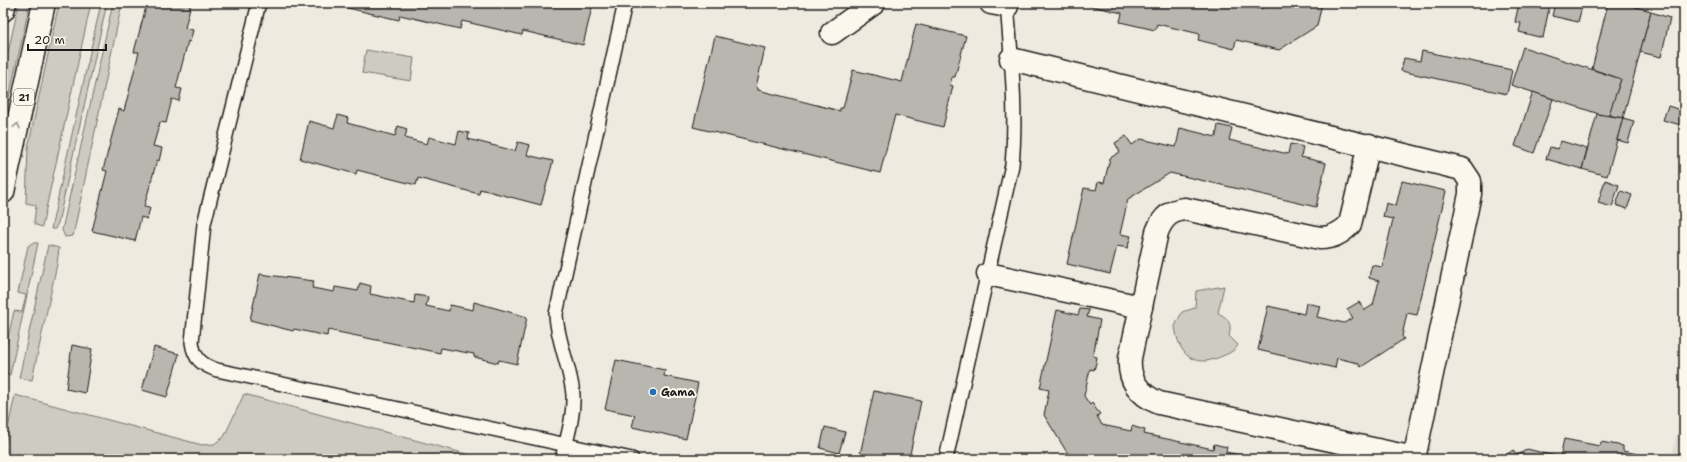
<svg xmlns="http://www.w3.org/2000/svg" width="1687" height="462" font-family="'Shantell Sans',sans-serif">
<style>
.built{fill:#dedad1}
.green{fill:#ceccc2;stroke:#75746f}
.building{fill:#b9b6af;stroke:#1c1c1c}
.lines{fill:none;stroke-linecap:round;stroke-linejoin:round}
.service-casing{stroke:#1c1c1c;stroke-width:16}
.minor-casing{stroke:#1c1c1c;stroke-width:25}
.primary-casing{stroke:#1c1c1c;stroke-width:25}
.service{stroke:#fbf7ec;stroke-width:13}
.minor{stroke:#fbf7ec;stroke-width:22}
.primary{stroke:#fbf7ec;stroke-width:22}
.oneway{stroke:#97948e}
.poi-dot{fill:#1f6fb2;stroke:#fbf7ec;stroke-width:1.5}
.labels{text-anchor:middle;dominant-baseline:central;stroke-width:4;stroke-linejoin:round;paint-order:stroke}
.shield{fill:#fbf7ec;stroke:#5f5e5a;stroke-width:1}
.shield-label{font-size:10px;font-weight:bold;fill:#1c1c1c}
.poi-label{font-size:11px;font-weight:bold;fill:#1c1c1c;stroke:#fbf7ec;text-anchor:start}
</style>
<rect width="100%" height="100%" fill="#eeeadf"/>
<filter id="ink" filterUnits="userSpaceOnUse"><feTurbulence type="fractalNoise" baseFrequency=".025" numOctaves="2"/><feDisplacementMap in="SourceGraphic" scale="8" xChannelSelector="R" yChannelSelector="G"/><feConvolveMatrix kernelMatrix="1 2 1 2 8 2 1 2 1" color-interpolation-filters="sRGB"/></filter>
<g filter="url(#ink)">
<polygon class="built" points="1684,402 1684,459 1672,459 1675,443"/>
<g class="green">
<polygon points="19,3 30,3 3,124 3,75"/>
<polygon points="59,3 91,3 42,227 36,225 34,222 36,205 26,203 28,148"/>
<polygon points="101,3 107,3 58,223 55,229 51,229"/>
<polygon points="113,3 122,3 73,236 65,237 62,230"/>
<polygon points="366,50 414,58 411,81 362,73"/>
<polygon points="32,243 38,243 10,375 3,374 3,360 14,311 22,312 26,295 18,293 28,246"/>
<polygon points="48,245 59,248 57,264 32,380 19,378"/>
<path d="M1224,286L1218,313C1229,318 1232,324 1229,336L1238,345C1234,352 1227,354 1220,357C1192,369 1178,353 1175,326L1182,312L1195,308L1196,291Z"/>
<polygon points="244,394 485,459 3,459 3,451 15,395 202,445 214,444 224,437"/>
</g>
<g class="building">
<polygon points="147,3 191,3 185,28 193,30 190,42 188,41 176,88 182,89 179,101 172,99 166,123 160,122 153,146 162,148 159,161 157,160 144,207 150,208 147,219 141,217 135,241 92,231 107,171 103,170 119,109 124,111 139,52 134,52"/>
<polygon points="340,3 593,3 583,45 523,31 522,35 462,21 460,29 400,15 399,20 339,6"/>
<polygon points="1078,3 1233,3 1261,9 1270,4 1269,3 1322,3 1317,26 1279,50 1236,40 1234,49 1198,40 1200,34 1157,24 1155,30 1120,22 1122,13"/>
<polygon points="1519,3 1550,3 1543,38 1519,32 1521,23 1515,22"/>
<polygon points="1555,3 1583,3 1578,22 1552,16"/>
<polygon points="1608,3 1621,3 1651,11 1623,118 1608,115 1621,79 1592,69"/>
<polygon points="1651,12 1670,18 1661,57 1640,52"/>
<polygon points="916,24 966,36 955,77 952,77 950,85 953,86 943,127 895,115 880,173 693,127 715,36 765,48 756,87 758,88 758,90 840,111 840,108 843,108 853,70 902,82"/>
<polygon points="1523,47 1621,79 1608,117 1511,85"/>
<polygon points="1422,51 1512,70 1507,94 1401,71 1404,58 1420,61"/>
<polygon points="1533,92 1553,99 1534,153 1515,146"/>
<polygon points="1668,106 1684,111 1684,126 1663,120"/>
<polygon points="1597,114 1623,118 1607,176 1582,169"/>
<polygon points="338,115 348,118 347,123 395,136 398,126 407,129 405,138 427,144 429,137 456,144 459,131 469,133 468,139 515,151 518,142 530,145 527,155 553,161 541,205 480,189 479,194 418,178 416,185 357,170 356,174 300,159 309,121 334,128"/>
<polygon points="1623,118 1634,121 1628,143 1617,140"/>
<polygon points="1218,125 1232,128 1229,140 1288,154 1290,144 1296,145 1303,147 1301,157 1326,163 1316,207 1170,173 1128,199 1120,234 1131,236 1129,242 1128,248 1117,246 1110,274 1067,264 1084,188 1096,190 1098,182 1104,183 1110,158 1120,152 1115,143 1126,136 1132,145 1141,139 1176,147 1180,128 1216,137"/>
<polygon points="1561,141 1587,149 1582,169 1546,159 1550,147 1558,149"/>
<polygon points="1605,180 1619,185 1612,207 1598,203"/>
<polygon points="1402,181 1446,191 1417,315 1407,313 1402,336 1404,339 1361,367 1358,363 1337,358 1335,368 1258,350 1268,306 1304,314 1306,303 1320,306 1317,317 1344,323 1353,318 1347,309 1359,302 1365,310 1373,305 1379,281 1369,278 1370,272 1372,265 1382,267 1393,219 1383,217 1386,203 1396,206"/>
<polygon points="1621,191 1632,195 1627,209 1616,205"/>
<polygon points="260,274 314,281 312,288 334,292 335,287 358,291 360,283 371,286 370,294 414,303 415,295 428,297 426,306 449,311 450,305 473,310 474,302 527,317 517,364 499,360 498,363 474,357 474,354 441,348 440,353 328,330 327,336 294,329 293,331 250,320"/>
<polygon points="1080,309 1089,310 1087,317 1100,320 1093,356 1097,357 1096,363 1094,370 1090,369 1084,396 1090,405 1092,403 1096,409 1100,414 1097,416 1102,425 1131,431 1132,426 1138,428 1145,430 1144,434 1213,449 1214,444 1227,447 1226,452 1258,459 1090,459 1068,454 1044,415 1049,390 1040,388 1057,310 1078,315"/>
<polygon points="72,345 92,349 85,393 66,389"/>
<polygon points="154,347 179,354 167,397 142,390"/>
<polygon points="616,360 665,370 664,376 698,383 686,439 632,427 635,415 605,409"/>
<polygon points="874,391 921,401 909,459 859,459"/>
<polygon points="825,427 845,432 839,453 820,448"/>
<polygon points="1564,439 1600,446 1601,442 1623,446 1623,451 1642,455 1641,459 1502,458 1513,450 1517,456 1527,449 1560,457"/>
</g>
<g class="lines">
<defs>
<g id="service">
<path d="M259,3L204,224L192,342C194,359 202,365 217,370L632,459"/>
<path d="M562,459C567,438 574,417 573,395C571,368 557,341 556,314L625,3"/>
<path d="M946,459L1012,165C1017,111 1011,57 1007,3"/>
</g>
<g id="minor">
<polyline points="991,3 1007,6"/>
<polyline points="832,33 874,3"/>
<polyline points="1011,59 1462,169 1470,181 1470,194 1414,459"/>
<path d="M1369,145L1350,224C1342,233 1332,238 1320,238L1185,209C1170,210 1162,219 1157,232L1130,358C1128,380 1139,395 1159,403L1414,458"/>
<polyline points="988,274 1141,307"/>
</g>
<g id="primary">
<polyline points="3,10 5,3"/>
<polyline points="3,192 44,3"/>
</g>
</defs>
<use href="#service" class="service-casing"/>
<use href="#minor" class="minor-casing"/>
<use href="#primary" class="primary-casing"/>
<use href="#service" class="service"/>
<use href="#minor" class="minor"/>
<use href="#primary" class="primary"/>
</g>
<defs><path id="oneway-chevron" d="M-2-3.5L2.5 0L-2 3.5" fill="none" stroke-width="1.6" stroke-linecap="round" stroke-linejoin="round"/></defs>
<use class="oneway" href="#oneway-chevron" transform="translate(17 126) rotate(-78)"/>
</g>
<circle class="poi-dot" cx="653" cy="392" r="4"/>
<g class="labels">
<rect class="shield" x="14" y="89" width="20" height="16" rx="3"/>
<g class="shield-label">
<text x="24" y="97">21</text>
</g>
<g class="poi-label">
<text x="661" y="392">Gama</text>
</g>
</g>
<rect width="1687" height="462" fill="none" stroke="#fbf7ec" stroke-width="16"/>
<rect x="8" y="8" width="1671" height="446" fill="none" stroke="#1c1c1c" stroke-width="1.5" filter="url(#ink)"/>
<path d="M28 44v6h78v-6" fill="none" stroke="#1c1c1c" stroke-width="2"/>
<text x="34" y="44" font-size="12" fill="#1c1c1c" stroke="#fbf7ec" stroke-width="3" paint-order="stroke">20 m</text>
</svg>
